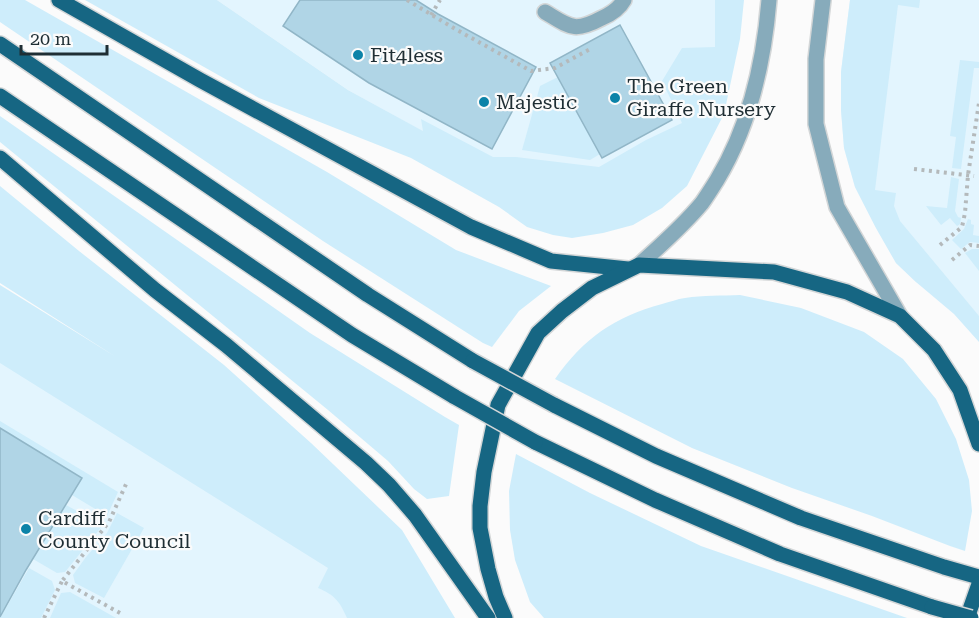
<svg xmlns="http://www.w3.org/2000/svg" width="979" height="618" font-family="'Roboto Serif',serif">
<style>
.built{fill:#e3f5fe}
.green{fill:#ceedfb}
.building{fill:#b0d5e6;stroke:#91b6c7;stroke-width:1.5}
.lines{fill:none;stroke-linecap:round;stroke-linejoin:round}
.minor-casing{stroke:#d3d6d7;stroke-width:18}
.major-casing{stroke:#d3d6d7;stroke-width:18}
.path{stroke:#b4b9bb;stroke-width:4;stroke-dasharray:3 4.5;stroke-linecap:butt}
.minor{stroke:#87abbb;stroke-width:15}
.major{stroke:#166683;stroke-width:15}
.major-bridge-casing{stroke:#d3d6d7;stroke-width:18;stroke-linecap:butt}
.major-bridge{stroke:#166683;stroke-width:15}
.poi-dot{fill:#0c83a8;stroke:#fbfbfb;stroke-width:2}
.labels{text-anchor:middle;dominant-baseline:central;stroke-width:4.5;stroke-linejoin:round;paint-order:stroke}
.poi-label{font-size:20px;fill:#1f2e34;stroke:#fbfbfb;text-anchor:start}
</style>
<rect width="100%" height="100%" fill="#fbfbfb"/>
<g class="built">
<polygon points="217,0 717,0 717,44 695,120 603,175 495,171 348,90"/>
<polygon points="850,0 979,0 979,322 916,282 896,263 876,228 855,187 844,148 841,110 841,72"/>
<polygon points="0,360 422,618 0,618"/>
</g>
<g class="green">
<polygon points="0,0 25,0 327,172 456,250 551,286 519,311 492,347 483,343 323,241 0,22"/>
<polygon points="85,0 217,0 348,90 423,131 421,119 493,157 516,157 599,167 646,140 682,123 662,81 682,48 715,47 715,0 744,0 740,39 724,114 687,186 662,208 633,225 603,233 572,238 553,235 527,227 499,207 411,158 259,98"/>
<polygon points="850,0 920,0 919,8 898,5 875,190 896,193 894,206 900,221 979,316 979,342 954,314 916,282 896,263 876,228 855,187 844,148 841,110 841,72"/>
<polygon points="960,60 979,62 979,68 974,68 961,169 952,168 956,137 950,136"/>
<polygon points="558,77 600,154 590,160 522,150 540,86"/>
<polygon points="0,116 310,333 445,417 459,425 449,496 427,499 414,489 388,461 328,410 0,142"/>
<polygon points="951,177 959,179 955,211 958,217 961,218 960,224 957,226 950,218 941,225 926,206 947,208"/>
<path d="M0,186L79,251L224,365L311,443L402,530L455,618H347C340,602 335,595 318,588L328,568L0,363V285L116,357L0,283Z"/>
<polygon points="968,219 971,220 971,224 974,225 973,235 979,236 979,243 970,242 961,249 952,240 964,229"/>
<polygon points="972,249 979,249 979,271 965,253"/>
<path d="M740,295L801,308L864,332L903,359L936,399L956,439L969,480L972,511L965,551L950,546L872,516L792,488L692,448L555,379C584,338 614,317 662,304C670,302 677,299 685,298C703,295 722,296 740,295Z"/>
<polygon points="0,421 118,492 107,516 72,495 82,478 0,428"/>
<polygon points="516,454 590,493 701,546 907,618 544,618 530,602 515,560 510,530 509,491"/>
<polygon points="66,505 103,525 65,572 57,573 33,559"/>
<polygon points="117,513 144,528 104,598 75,583 73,575 86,557 107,533"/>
<polygon points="29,568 52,581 55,590 41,618 0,618"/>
<polygon points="70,592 116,618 50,618 61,593"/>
</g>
<g class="building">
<polygon points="300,0 416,0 438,14 536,67 492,149 369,83 283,26"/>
<polygon points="620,25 672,120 602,158 550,63"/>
<polygon points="0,428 82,478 26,570 0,617"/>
</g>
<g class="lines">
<defs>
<g id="minor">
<polyline points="823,0 816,59 816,124 837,207 900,316"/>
<path d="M545,12C570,27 574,33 602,18C611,14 619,9 624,0"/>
<path d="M639,265C661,245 683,226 702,203C707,196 712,188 717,180C749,127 764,62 769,0"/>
</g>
<g id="major">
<polyline points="59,0 200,80 471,227 551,261 628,269"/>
<polyline points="0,44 368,295 473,361"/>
<polyline points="0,96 352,335 455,397"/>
<polyline points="0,158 155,290 226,345 366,463 389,485 415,515 488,618"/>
<polyline points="554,405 656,456 801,518 944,567 979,577"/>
<polyline points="535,442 655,500 780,554 932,607"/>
<polyline points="505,618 496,597 488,569 480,528 480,506 484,472 498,405 538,333 562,311 592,288 639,265 774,272 847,292 900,316 934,350 960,390 979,444"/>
<polyline points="967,618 979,584"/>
</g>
</defs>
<use href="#minor" class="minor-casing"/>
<use href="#major" class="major-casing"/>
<g class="path">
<polyline points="407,0 457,30 531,71 555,68 592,48"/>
<polyline points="431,15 440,0"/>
<polyline points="914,169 974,176"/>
<polyline points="940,245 962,227 965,213 968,175 979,103"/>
<polyline points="952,260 970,245 979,246"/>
<polyline points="120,613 62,581 109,522 127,482"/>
<polyline points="44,618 62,581"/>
</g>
<use href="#minor" class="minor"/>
<use href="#major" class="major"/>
<defs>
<g id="major-bridge">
<polyline points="473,361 554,405"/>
<polyline points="455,397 535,442"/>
<polyline points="932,607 971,618"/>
</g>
</defs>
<use href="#major-bridge" class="major-bridge-casing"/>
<use href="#major-bridge" class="major-bridge"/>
</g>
<g class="poi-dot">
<circle cx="358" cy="55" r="6"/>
<circle cx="615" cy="98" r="6"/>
<circle cx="484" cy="102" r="6"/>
<circle cx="26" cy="529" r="6"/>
</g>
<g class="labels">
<g class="poi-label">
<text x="370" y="55">Fit4less</text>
<text x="627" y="86">The Green<tspan x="627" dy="23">Giraffe Nursery</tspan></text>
<text x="496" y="102">Majestic</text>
<text x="38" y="518">Cardiff<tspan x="38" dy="23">County Council</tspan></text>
</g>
</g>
<path d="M21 45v9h86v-9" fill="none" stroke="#1f2e34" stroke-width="3"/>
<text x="30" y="45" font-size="18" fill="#1f2e34" stroke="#fbfbfb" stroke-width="4.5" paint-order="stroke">20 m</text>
</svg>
